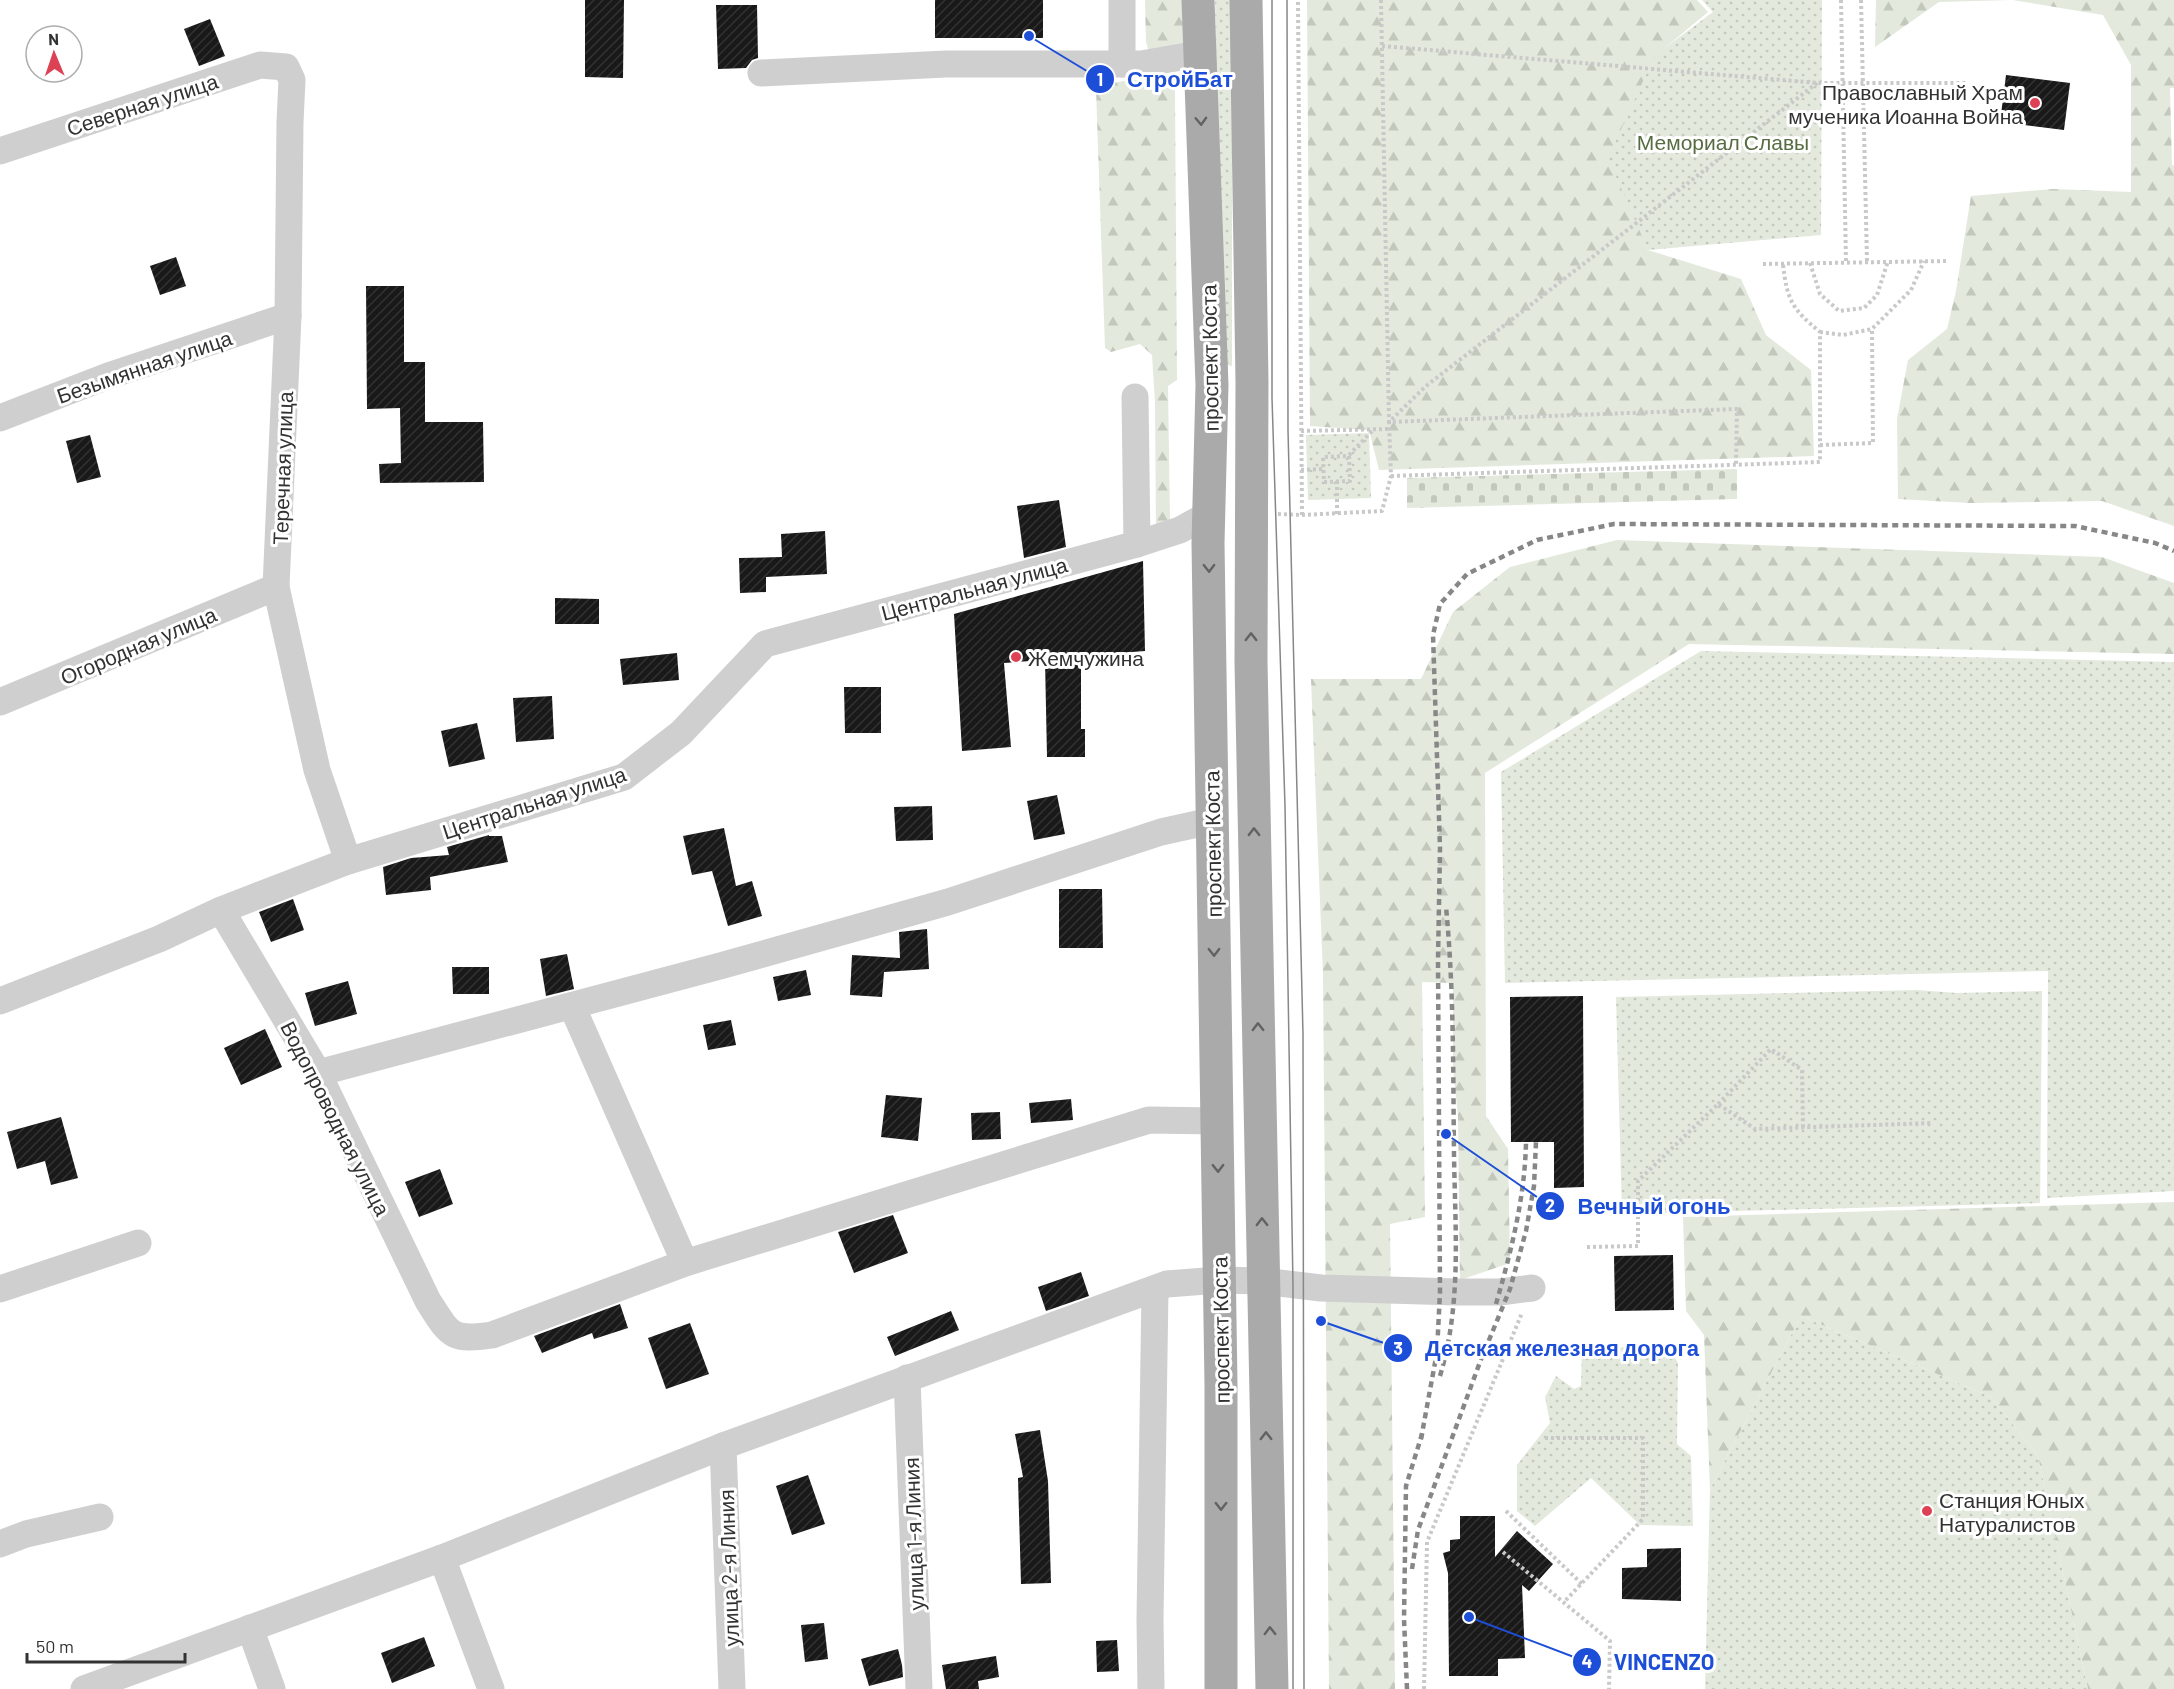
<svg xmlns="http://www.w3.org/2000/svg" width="2174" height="1689" font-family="Barlow,sans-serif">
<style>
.grass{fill:url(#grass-dots)}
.forest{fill:url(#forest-firs)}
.cemetery{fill:url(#cemetery-stones)}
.building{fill:url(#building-hatch)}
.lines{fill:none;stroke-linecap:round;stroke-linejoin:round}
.path{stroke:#c9c9c9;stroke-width:4;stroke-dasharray:3 3;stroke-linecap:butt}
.minor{stroke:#cfcfcf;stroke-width:27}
.major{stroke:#aaa;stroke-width:33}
.tram{stroke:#878787;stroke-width:1.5}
.rail{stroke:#878787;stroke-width:4.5;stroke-dasharray:6 4.5;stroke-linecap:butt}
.oneway{stroke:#626262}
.poi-dot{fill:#dc4254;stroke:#fff;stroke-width:2}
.labels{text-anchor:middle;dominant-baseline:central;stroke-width:6;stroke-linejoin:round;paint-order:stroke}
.poi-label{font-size:21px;fill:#323232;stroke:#fff;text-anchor:start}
.street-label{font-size:21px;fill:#323232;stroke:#fff}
.park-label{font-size:21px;fill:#576c41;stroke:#fff}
.leader{fill:none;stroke:#1d4ed8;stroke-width:2}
.callout-dot{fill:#1d4ed8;stroke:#fff;stroke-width:2}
.mark-label{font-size:18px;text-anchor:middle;font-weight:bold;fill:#fff}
.callout-label{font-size:22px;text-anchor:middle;font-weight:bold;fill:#1d4ed8;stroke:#fff;stroke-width:6;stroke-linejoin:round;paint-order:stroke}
</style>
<defs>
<pattern id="grass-dots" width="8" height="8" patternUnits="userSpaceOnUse" patternTransform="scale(1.5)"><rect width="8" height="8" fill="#e3e9dc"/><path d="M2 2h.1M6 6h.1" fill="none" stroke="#c3c8bd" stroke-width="1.8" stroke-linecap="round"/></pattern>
<pattern id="forest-firs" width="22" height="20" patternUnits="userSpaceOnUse" patternTransform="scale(1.5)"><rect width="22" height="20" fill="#e3e9dc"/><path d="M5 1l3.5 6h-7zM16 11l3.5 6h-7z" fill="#c3c8bd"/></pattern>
<pattern id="cemetery-stones" width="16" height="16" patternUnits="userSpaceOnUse" patternTransform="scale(1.5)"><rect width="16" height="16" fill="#e3e9dc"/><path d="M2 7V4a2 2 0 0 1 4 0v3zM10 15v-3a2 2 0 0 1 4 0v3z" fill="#c3c8bd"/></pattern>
<pattern id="building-hatch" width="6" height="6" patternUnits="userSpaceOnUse" patternTransform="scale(1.5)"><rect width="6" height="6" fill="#191919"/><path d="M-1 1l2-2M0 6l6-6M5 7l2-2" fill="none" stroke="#323232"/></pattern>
</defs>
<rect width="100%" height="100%" fill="#fff"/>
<g class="grass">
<polygon points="1215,0 1232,0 1232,366 1221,364"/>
<polygon points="1702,0 1822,0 1821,235 1648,250 1607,159 1654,56 1713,12"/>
<polygon points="1369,433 1371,498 1308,500 1306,435"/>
<polygon points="1701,651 2174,662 2174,1191 2047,1198 2048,971 1505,983 1501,772"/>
<polygon points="1917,990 1957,993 2042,991 2040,1203 1622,1214 1616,997"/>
<polygon points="1801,1316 1991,1397 2038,1456 2088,1689 1705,1689 1710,1489"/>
<polygon points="1669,1347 1678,1363 1677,1444 1691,1456 1693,1526 1640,1525 1591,1478 1535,1526 1517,1511 1517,1465 1550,1423 1545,1397 1556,1376 1574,1389 1581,1386 1582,1348"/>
</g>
<g class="forest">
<polygon points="1145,0 1187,0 1185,50 1150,55 1146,42"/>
<polygon points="1307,0 1697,0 1708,12 1654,57 1608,158 1648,250 1741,279 1766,335 1811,370 1814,456 1379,470 1369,430 1310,426"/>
<polygon points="1876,0 2011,0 1939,2 1875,47"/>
<polygon points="2013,0 2174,0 2174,88 2170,88 2172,165 2174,166 2174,526 2102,501 1969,503 1898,499 1897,419 1908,360 1947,329 1956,291 1971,196 2053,189 2131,192 2131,65 2103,15"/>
<path d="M1170,79L1175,91L1177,380L1168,386L1170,521L1156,526L1155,402L1152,355L1140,344L1111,352L1105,348L1096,89C1118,78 1146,80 1170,79Z"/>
<polygon points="1617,540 2102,557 2174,583 2174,654 1689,644 1485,773 1486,1116 1508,1149 1510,1263 1460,1280 1458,1116 1453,1068 1453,983 1422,982 1425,1217 1390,1224 1395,1689 1329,1689 1323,975 1311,679 1421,679 1453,612 1510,567"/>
<polygon points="2174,1202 2174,1689 2088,1689 2038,1456 1991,1397 1801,1316 1710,1489 1704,1335 1686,1311 1683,1217"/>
</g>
<polygon class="cemetery" points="1737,469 1737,499 1407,508 1407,478"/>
<g class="building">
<polygon points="585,0 624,0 623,78 585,77"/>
<rect x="935" y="0" width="108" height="38"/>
<polygon points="716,5 757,5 758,58 752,60 746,68 718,69"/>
<polygon points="210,19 225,56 199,66 184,29"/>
<polygon points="2006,75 2070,83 2064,130 2000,122"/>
<polygon points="176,257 186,286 160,295 150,266"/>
<polygon points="366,286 404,286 404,362 425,362 425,422 483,422 484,482 380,483 379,464 401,463 400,408 367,409"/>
<polygon points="90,435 101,477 77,483 66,441"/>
<polygon points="1059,500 1066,547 1024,558 1017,506"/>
<polygon points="825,531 827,574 766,577 766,592 740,593 739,558 782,557 781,534"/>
<polygon points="1143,561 1145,651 1081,656 1081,729 1085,729 1085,757 1047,757 1045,660 1004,663 1011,747 962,751 954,614"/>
<polygon points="555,598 599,599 599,624 555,624"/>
<polygon points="677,653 679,680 623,685 620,659"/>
<polygon points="844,687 881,687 881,733 845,733"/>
<polygon points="552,696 554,739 516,742 513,698"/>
<polygon points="477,723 485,759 449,767 441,731"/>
<polygon points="1057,795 1065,834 1034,840 1027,801"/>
<polygon points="932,806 933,840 896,841 894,807"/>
<polygon points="724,828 736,886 752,881 762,916 728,926 712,871 692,875 683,836"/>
<polygon points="489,835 489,836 502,836 508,862 430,877 431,890 386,895 383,867 411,858 449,855 447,847"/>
<polygon points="1059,889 1102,889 1103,948 1059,948"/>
<polygon points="293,899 304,930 271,942 259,912"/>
<polygon points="927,929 929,969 884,972 882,997 850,995 852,955 900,958 899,932"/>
<polygon points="567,954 574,989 546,996 540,959"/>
<polygon points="452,967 489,967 489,994 453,994"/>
<polygon points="806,970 811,995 778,1001 773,977"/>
<polygon points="348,981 357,1014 315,1026 305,993"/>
<polygon points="1583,996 1584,1187 1554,1188 1554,1142 1511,1142 1510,997"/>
<polygon points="731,1020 736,1045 708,1050 703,1025"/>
<polygon points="265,1029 282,1067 241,1085 224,1048"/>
<polygon points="886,1095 922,1098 918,1141 881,1137"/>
<polygon points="1071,1099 1073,1120 1031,1123 1029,1103"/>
<polygon points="1000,1112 1001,1139 972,1140 971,1113"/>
<polygon points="61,1117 78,1178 51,1185 45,1161 17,1169 7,1132"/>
<polygon points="440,1169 453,1204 419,1217 405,1182"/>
<polygon points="893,1215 908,1253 854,1273 838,1232"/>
<polygon points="1673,1255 1674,1310 1615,1311 1614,1256"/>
<polygon points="1081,1272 1089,1296 1046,1311 1038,1287"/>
<polygon points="620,1304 628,1328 594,1339 592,1333 542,1353 534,1336"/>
<polygon points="951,1311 959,1330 895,1356 887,1337"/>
<polygon points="690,1323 709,1374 666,1389 648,1338"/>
<polygon points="1040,1430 1048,1481 1051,1583 1021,1584 1018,1478 1023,1477 1015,1434"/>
<polygon points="808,1475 825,1524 792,1535 776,1486"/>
<polygon points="1460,1516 1495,1516 1495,1557 1517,1531 1553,1564 1529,1591 1522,1585 1525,1658 1498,1659 1498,1676 1449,1676 1448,1573 1443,1553 1450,1551 1450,1540 1460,1539"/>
<polygon points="1681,1548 1681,1601 1622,1599 1622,1568 1647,1567 1647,1549"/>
<polygon points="824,1623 828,1659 805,1662 801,1625"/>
<polygon points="424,1637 435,1666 392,1683 381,1653"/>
<polygon points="1117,1640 1119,1671 1097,1672 1096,1641"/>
<polygon points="898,1649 902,1665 903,1677 869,1686 861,1659"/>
<polygon points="996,1656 999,1677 978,1681 979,1689 946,1689 942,1665"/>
</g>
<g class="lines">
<g class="path">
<polyline points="1381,0 1389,422 1737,409 1736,464"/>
<polyline points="1841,0 1846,262"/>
<polyline points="1861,0 1867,261"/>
<polyline points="1382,46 1817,83 1966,83"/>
<polyline points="1810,263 1820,294 1839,311 1864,308 1877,295 1888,261"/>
<polyline points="1763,264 1948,261"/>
<polyline points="1820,332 1843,335 1872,329 1911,290 1924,261"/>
<polyline points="1301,431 1389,429"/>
<polyline points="1820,445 1873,443 1872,329"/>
<polyline points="1349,455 1373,430"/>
<polygon points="1349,456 1350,481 1324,482 1323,457"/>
<polyline points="1301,470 1323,469"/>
<path d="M1391,476L1820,462V332C1792,309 1787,300 1783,264"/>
<polyline points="1337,481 1337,514"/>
<polyline points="1278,514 1302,515 1298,0"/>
<polyline points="1302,515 1382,511 1391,476 1389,422 1426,386 1817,83"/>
<polyline points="1718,1104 1771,1049 1802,1070 1803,1128"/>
<polyline points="1587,1247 1638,1246 1638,1181 1718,1104 1755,1129 1933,1123"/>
<polyline points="1545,1438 1643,1438 1643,1519 1564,1602"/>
<polyline points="1506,1511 1582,1584"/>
<polyline points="1503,1552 1610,1641 1609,1689"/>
<polyline points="1424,1689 1427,1542 1522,1313"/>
</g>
<g class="minor">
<polyline points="1122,0 1122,64"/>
<polyline points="761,73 946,64 1141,64 1199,54"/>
<polyline points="0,151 260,65 286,67 292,80 290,122 288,316 276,587 317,770 348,861"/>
<polyline points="1135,397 1137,544"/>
<polyline points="0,418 108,376 288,316"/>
<polyline points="0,702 276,587"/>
<path d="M221,910L318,1073L428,1301C450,1335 450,1341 492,1335L685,1263L1149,1120L1218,1121"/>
<polyline points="0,1001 159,939 221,910 348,861 624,777 681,733 765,644 1137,544 1180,530 1209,514"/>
<polyline points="572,1006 685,1263"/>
<polyline points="318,1073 720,966 948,902 1161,832 1211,821"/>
<polyline points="0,1289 138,1243"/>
<polyline points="907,1378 919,1689"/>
<polyline points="723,1446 732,1689"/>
<polyline points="0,1544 26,1534 100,1517"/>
<polyline points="442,1558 491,1689"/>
<polyline points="250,1628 272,1689"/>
<polyline points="84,1689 442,1558 723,1446 1167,1284 1219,1280 1263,1281 1321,1288 1456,1292 1500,1292 1532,1288"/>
<polyline points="1151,1689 1150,1619 1155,1289"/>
</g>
<g class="major">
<polyline points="1198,0 1212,385 1208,543 1221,1385 1221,1689"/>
<polyline points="1246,0 1252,382 1251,662 1272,1689"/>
</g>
<g class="tram">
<polyline points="1272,0 1272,398 1285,806 1293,1286 1293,1689"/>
<polyline points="1287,0 1288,430 1303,1034 1304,1689"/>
</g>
<g class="rail">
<path d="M1496,1304C1511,1252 1525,1197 1526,1142"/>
<path d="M1440,1376C1462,1303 1455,1229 1454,1154C1453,1071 1454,990 1446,907"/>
<polyline points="1421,1439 1437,1352 1440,1292 1438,960 1440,848 1433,635 1440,604 1467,574 1537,540 1614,524 2075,526 2155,543 2174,551"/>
<polyline points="1412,1569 1418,1530 1480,1362 1510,1289 1526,1231 1534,1186 1536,1142"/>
<polyline points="1407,1689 1404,1619 1406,1486 1423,1431"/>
</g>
</g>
<defs><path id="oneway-chevron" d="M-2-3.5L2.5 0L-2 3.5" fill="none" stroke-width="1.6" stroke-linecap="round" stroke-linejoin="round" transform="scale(1.5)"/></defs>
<g class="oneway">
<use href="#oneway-chevron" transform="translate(1201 121) rotate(88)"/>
<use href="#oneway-chevron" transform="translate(1209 568) rotate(89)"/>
<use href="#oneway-chevron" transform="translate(1251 637) rotate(-90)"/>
<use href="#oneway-chevron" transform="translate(1254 832) rotate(-91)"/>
<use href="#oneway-chevron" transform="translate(1214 952) rotate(89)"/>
<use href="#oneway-chevron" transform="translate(1258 1027) rotate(-91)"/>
<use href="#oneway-chevron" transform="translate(1218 1168) rotate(89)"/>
<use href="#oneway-chevron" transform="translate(1262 1222) rotate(-91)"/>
<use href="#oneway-chevron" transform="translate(1266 1436) rotate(-91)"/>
<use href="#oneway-chevron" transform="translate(1221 1506) rotate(90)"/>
<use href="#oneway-chevron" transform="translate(1270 1631) rotate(-91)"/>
</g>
<g class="poi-dot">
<circle cx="2035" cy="103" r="6"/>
<circle cx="1016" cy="657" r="6"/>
<circle cx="1927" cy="1511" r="6"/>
</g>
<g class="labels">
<g class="poi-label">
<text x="2023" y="91" text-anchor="end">Православный Храм<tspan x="2023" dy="24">мученика Иоанна Война</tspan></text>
<text x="1028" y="657">Жемчужина</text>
<text x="1939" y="1499">Станция Юных<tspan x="1939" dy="24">Натуралистов</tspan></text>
</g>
<g class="street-label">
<text transform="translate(142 104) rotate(-18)">Северная улица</text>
<text transform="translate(1209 358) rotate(-91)">проспект Коста</text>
<text transform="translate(144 366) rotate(-19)">Безымянная улица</text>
<text transform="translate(282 468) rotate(-88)">Теречная улица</text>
<text transform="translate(974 588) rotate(-15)">Центральная улица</text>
<text transform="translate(138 645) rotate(-23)">Огородная улица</text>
<text transform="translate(534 802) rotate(-18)">Центральная улица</text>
<text transform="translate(1212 844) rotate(-91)">проспект Коста</text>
<text transform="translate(336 1118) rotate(63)">Водопроводная улица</text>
<text transform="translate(1220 1330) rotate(-91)">проспект Коста</text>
<text transform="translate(913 1534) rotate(-92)">улица 1-я Линия</text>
<text transform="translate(728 1568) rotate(-92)">улица 2-я Линия</text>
</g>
<g class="park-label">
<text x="1723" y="141">Мемориал Славы</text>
</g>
</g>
<path class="leader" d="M1029 36L1100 79M1446 1134L1550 1206M1321 1321L1398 1348M1469 1617L1587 1662"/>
<g class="callout-dot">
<circle cx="1029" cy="36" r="6"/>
<circle cx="1446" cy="1134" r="6"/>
<circle cx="1321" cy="1321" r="6"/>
<circle cx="1469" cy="1617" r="6"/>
<circle cx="1100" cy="79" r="15"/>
<circle cx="1550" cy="1206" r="15"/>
<circle cx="1398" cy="1348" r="15"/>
<circle cx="1587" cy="1662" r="15"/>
</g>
<g class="mark-label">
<text x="1100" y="86">1</text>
<text x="1550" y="1212">2</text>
<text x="1398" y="1355">3</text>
<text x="1587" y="1668">4</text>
</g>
<g class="callout-label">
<text x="1180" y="87">СтройБат</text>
<text x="1654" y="1214">Вечный огонь</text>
<text x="1562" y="1356">Детская железная дорога</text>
<text x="1664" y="1670">VINCENZO</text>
</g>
<g transform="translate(54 54) rotate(358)"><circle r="28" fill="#ffffff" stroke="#adadad" stroke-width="1.5"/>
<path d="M0-4.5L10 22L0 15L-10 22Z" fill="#dc4254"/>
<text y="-9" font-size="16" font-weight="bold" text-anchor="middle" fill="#323232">N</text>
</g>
<path d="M27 1653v9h158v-9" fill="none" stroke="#323232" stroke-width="3"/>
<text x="36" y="1653" font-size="18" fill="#323232" stroke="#ffffff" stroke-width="4.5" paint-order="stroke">50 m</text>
</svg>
